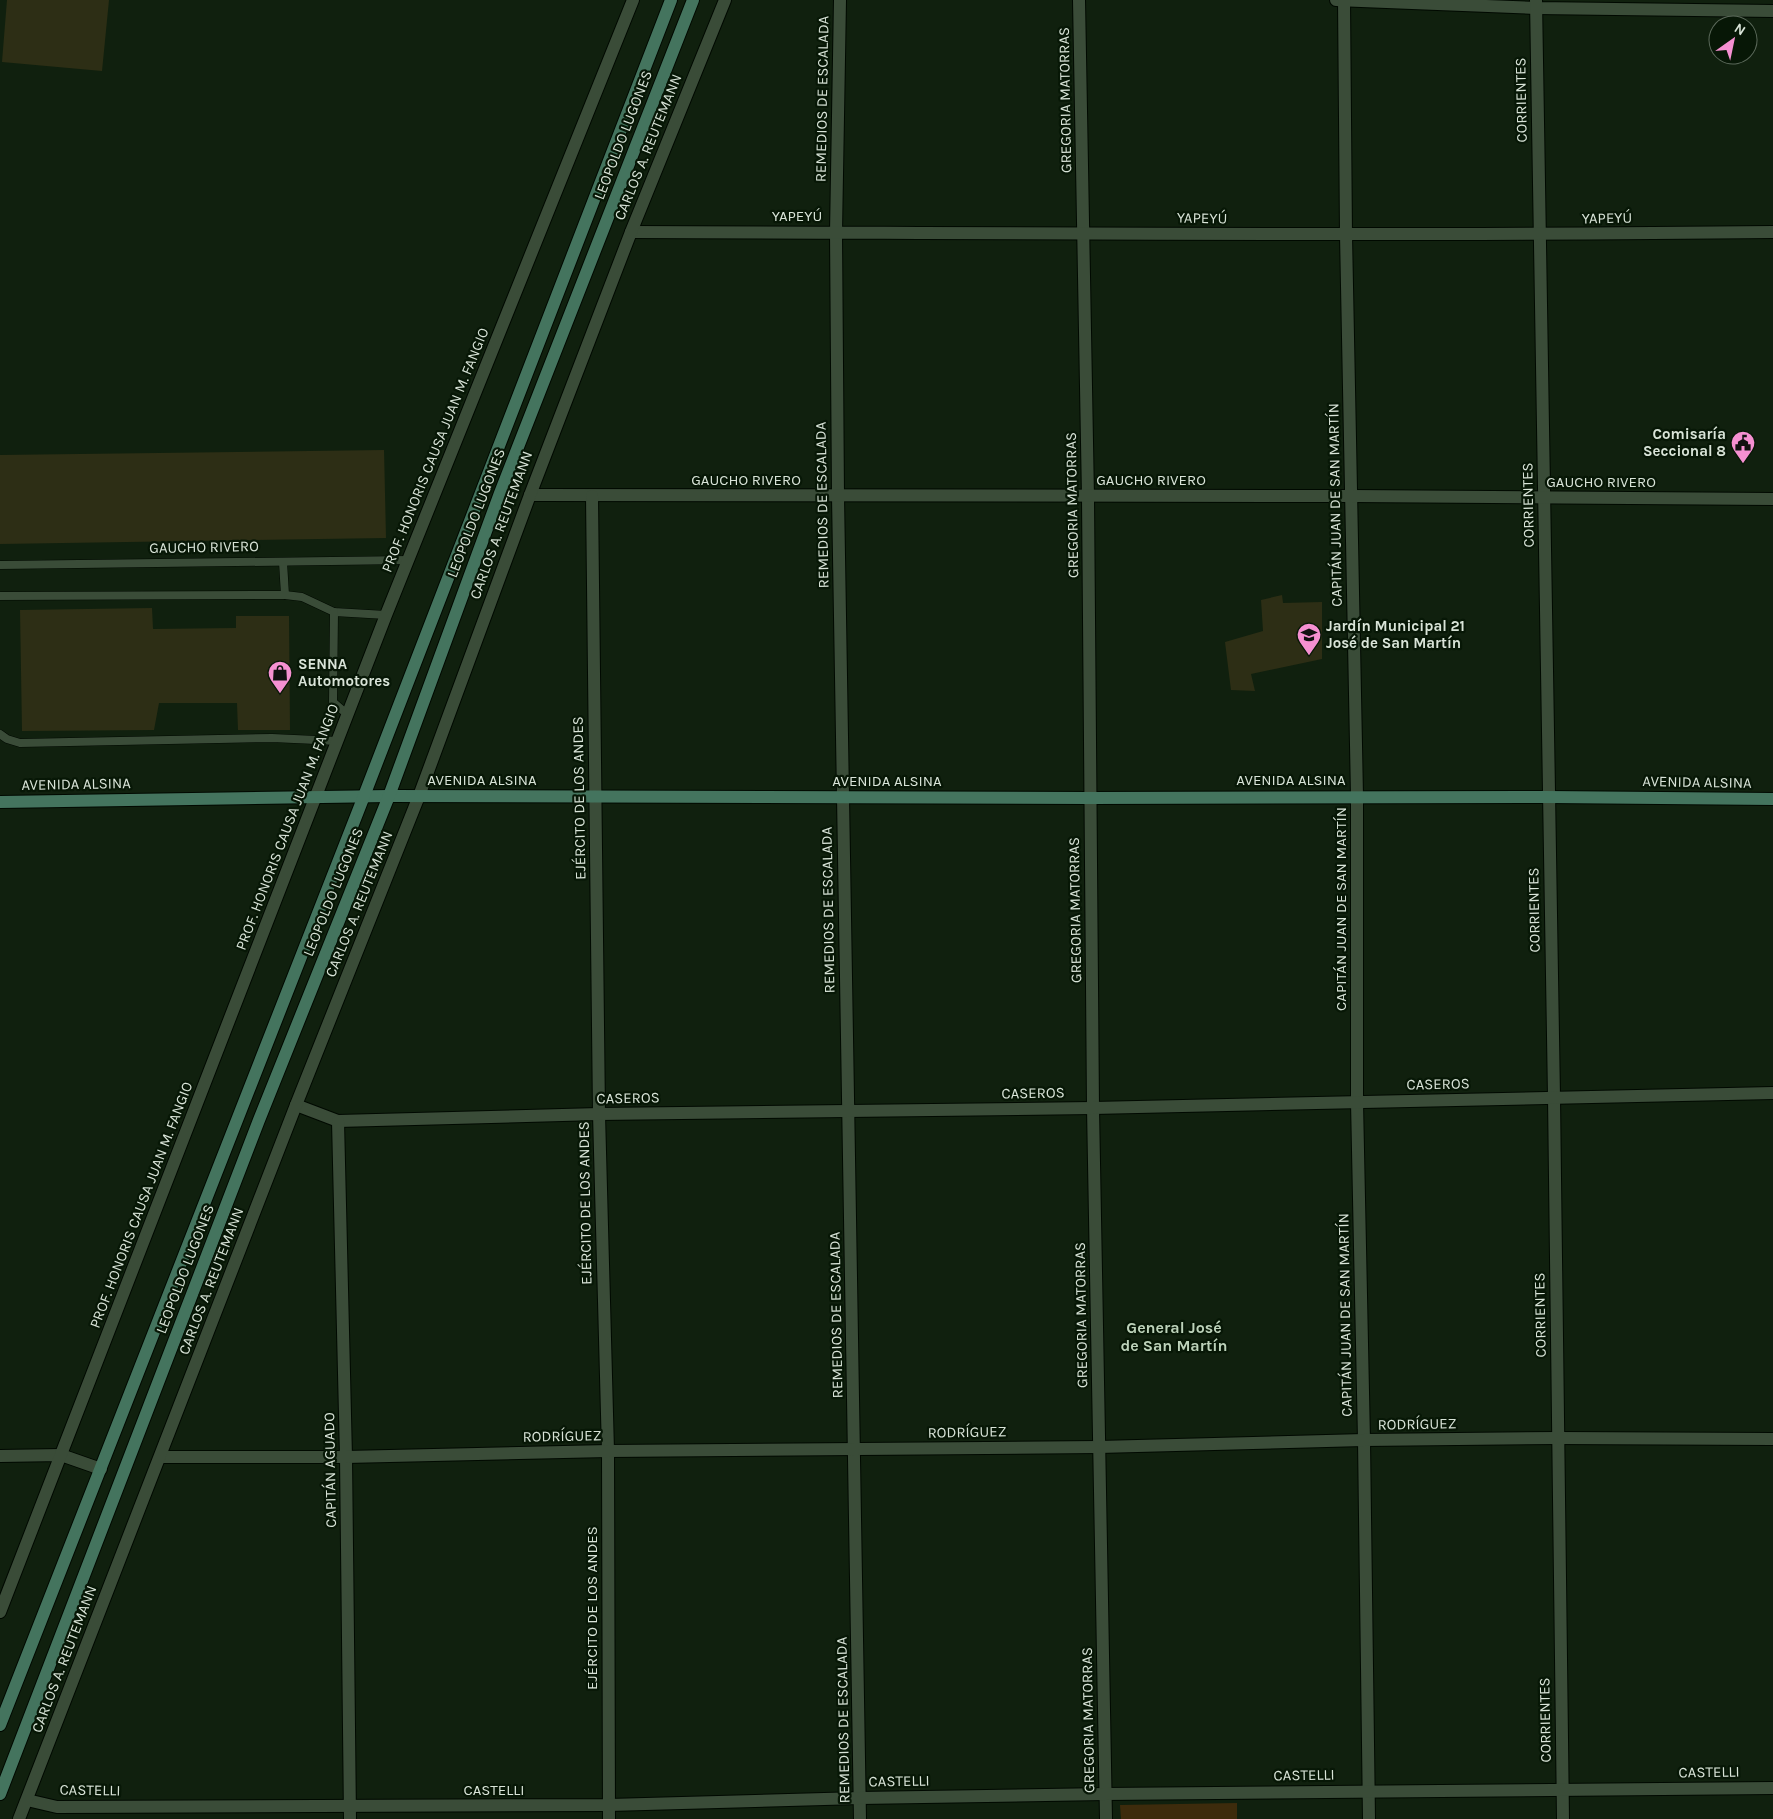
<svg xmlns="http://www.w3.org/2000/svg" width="1773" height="1819" font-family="Karla,sans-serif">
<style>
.green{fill:#3d2b0c}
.building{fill:#2d2e15}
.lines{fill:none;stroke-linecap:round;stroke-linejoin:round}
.lane-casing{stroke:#000900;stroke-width:9}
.street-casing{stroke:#000900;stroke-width:14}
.secondary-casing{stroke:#000900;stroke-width:14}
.lane{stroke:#3a4c38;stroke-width:8}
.street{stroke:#3a4c38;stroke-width:12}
.secondary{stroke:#44745e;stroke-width:12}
.labels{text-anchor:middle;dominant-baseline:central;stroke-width:4.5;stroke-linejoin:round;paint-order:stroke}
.street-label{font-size:15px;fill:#d9e4d8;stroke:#071706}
.poi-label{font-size:15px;font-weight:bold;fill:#d9e4d8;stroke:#071706;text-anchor:start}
.neighbourhood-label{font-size:16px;font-weight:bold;fill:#bdd2ba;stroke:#071706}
</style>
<rect width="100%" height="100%" fill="#10200e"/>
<polygon class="green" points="1237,1803 1237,1819 1121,1819 1120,1805"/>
<g class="building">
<polygon points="7,0 109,0 102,71 2,62"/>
<polygon points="384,450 386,538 0,544 0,455"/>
<polygon points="1282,595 1283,603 1322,602 1322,659 1251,674 1255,691 1231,690 1225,642 1263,631 1261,600"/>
<polygon points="152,608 153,629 236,628 236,616 289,616 290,730 238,730 237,703 159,703 154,730 22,731 20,610"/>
</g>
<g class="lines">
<defs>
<g id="lane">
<polyline points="283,562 285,595"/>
<polyline points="0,565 409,560"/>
<polyline points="0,596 285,595 302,597 334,612 386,615"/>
<polyline points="334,612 333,702 348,715"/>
<polyline points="0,734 7,739 20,743 272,738 338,741"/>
</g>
<g id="street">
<polyline points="840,0 836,232 838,496 860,1819"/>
<polyline points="1079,0 1088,497 1093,1108 1106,1819"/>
<polyline points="1336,0 1536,8 1773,11"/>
<polyline points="1344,0 1346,235 1357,796 1357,1102 1364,1440 1369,1819"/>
<polyline points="1536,0 1554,1097 1563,1819"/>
<path d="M631,232C1011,233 1392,236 1773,232"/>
<polyline points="530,495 1352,496 1773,499"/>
<polyline points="592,496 599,1114 608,1451 609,1819"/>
<polyline points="296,1105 338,1121 599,1114 1093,1108 1773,1093"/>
<polyline points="338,1121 346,1457 350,1819"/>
<polyline points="0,1456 61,1455 101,1469"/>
<polyline points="161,1457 346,1457 608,1451 1099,1447 1364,1440 1557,1438 1773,1439"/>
<polyline points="0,1612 386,615 633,0"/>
<polyline points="27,1800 57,1807 609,1805 860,1798 1105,1794 1773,1788"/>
<polyline points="19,1819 296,1105 419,796 530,495 631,232 725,0"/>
</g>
<g id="secondary">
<polyline points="0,802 389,796 1090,798 1548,797 1773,799"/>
<polyline points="0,1725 364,796 671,0"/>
<polyline points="0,1794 259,1120 389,796 500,493 693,0"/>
</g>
</defs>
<use href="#lane" class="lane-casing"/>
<use href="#street" class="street-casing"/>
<use href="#secondary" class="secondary-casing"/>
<use href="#lane" class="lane"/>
<use href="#street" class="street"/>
<use href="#secondary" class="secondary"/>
</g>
<defs>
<symbol id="civic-pin" viewBox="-11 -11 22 30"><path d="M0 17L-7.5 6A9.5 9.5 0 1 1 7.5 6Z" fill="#f590d1" stroke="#071706"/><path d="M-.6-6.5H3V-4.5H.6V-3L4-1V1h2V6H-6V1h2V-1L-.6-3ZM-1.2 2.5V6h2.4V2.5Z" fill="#111"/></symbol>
<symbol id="school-pin" viewBox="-11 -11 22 30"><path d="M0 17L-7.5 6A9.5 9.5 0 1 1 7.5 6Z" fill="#f590d1" stroke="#071706"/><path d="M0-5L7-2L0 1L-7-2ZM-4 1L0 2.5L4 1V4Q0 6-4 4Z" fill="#111"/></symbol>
<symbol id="shop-pin" viewBox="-11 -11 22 30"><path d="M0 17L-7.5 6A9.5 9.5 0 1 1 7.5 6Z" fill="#f590d1" stroke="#071706"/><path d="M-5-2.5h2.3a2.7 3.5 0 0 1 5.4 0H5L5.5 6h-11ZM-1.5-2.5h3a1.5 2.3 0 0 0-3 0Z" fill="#111"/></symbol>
</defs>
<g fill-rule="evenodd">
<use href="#civic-pin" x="1729" y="429" width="28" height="38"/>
<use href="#school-pin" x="1295" y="621" width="28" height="38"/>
<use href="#shop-pin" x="266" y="659" width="28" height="38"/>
</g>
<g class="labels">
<g class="street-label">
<text transform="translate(822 99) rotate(-89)">REMEDIOS DE ESCALADA</text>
<text transform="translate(1065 100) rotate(-91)">GREGORIA MATORRAS</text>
<text transform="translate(1521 100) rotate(-91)">CORRIENTES</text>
<text transform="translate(623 135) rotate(-69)">LEOPOLDO LUGONES</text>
<text transform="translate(648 147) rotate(-68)">CARLOS A. REUTEMANN</text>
<text x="797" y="216">YAPEYÚ</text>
<text transform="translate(1202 218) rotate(1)">YAPEYÚ</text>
<text transform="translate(1607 218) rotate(-1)">YAPEYÚ</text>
<text transform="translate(435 450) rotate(-68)">PROF. HONORIS CAUSA JUAN M. FANGIO</text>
<text x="746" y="480">GAUCHO RIVERO</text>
<text x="1151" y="480">GAUCHO RIVERO</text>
<text x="1601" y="482">GAUCHO RIVERO</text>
<text transform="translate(822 505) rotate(-91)">REMEDIOS DE ESCALADA</text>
<text transform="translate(1072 505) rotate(-91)">GREGORIA MATORRAS</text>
<text transform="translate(1335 505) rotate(-91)">CAPITÁN JUAN DE SAN MARTÍN</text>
<text transform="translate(1528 505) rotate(-91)">CORRIENTES</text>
<text transform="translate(476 513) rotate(-69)">LEOPOLDO LUGONES</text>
<text transform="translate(501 525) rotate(-70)">CARLOS A. REUTEMANN</text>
<text transform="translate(204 547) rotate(-1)">GAUCHO RIVERO</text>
<text x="482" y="780">AVENIDA ALSINA</text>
<text x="1291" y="780">AVENIDA ALSINA</text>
<text x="887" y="781">AVENIDA ALSINA</text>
<text transform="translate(1697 782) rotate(1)">AVENIDA ALSINA</text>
<text transform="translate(76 784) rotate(-1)">AVENIDA ALSINA</text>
<text transform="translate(579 798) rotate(-91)">EJÉRCITO DE LOS ANDES</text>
<text transform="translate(287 827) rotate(-69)">PROF. HONORIS CAUSA JUAN M. FANGIO</text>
<text transform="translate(333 892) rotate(-68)">LEOPOLDO LUGONES</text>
<text transform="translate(359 904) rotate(-68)">CARLOS A. REUTEMANN</text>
<text transform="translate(1341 909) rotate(-90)">CAPITÁN JUAN DE SAN MARTÍN</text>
<text transform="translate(828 910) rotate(-91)">REMEDIOS DE ESCALADA</text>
<text transform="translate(1075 910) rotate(-91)">GREGORIA MATORRAS</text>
<text transform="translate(1534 910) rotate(-91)">CORRIENTES</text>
<text transform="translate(1438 1084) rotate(-1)">CASEROS</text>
<text transform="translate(1033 1093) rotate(-1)">CASEROS</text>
<text transform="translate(628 1098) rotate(-1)">CASEROS</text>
<text transform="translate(585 1203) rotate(-91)">EJÉRCITO DE LOS ANDES</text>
<text transform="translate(141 1205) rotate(-69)">PROF. HONORIS CAUSA JUAN M. FANGIO</text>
<text transform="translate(185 1269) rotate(-69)">LEOPOLDO LUGONES</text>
<text transform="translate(211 1281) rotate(-69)">CARLOS A. REUTEMANN</text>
<text transform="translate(836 1315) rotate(-91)">REMEDIOS DE ESCALADA</text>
<text transform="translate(1081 1315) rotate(-91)">GREGORIA MATORRAS</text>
<text transform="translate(1345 1315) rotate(-91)">CAPITÁN JUAN DE SAN MARTÍN</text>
<text transform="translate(1540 1315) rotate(-91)">CORRIENTES</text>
<text transform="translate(1417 1424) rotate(-1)">RODRÍGUEZ</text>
<text transform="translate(967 1432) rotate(-1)">RODRÍGUEZ</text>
<text transform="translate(562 1436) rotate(-1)">RODRÍGUEZ</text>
<text transform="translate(330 1470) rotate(-91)">CAPITÁN AGUADO</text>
<text transform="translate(592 1608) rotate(-90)">EJÉRCITO DE LOS ANDES</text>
<text transform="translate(64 1659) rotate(-69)">CARLOS A. REUTEMANN</text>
<text transform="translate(843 1720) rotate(-91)">REMEDIOS DE ESCALADA</text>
<text transform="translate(1088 1720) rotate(-91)">GREGORIA MATORRAS</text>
<text transform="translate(1545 1720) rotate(-91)">CORRIENTES</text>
<text transform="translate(1709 1772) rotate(-1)">CASTELLI</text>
<text transform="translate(1304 1775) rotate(-1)">CASTELLI</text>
<text transform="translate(899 1781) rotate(-1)">CASTELLI</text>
<text transform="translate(90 1790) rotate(1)">CASTELLI</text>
<text x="494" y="1790">CASTELLI</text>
</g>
<g class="poi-label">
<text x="1726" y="434" text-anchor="end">Comisaría<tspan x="1726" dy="17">Seccional 8</tspan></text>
<text x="1326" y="626">Jardín Municipal 21<tspan x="1326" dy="17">José de San Martín</tspan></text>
<text x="298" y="664">SENNA<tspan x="298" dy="17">Automotores</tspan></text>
</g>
<g class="neighbourhood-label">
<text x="1174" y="1327">General José<tspan x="1174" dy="18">de San Martín</tspan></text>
</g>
</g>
<g transform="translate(1733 40) rotate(33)"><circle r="24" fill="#071706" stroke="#5b695a"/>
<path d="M0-4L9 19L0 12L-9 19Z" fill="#f590d1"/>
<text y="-8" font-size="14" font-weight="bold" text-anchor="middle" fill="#d9e4d8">N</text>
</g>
</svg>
